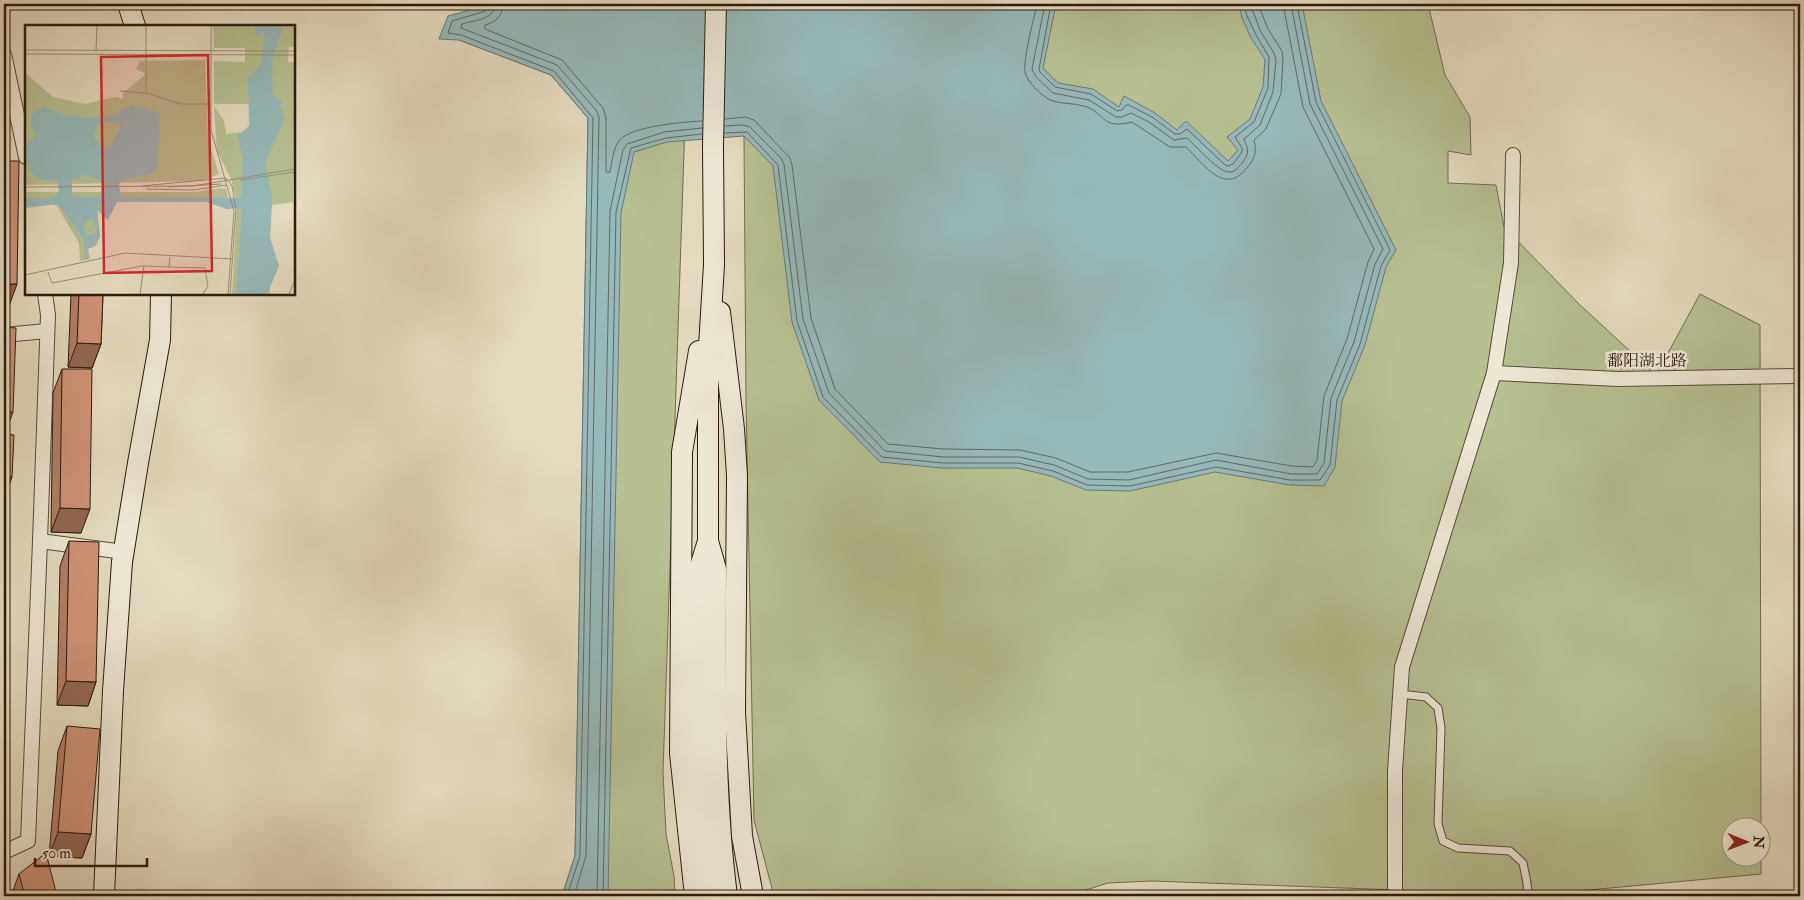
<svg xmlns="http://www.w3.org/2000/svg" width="1804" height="900" font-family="'IM FELL Double Pica','Noto Serif SC',serif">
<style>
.green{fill:#b6c091;stroke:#726d50}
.water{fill:#97b9ba;stroke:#6d7976}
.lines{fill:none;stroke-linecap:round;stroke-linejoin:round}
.shore{stroke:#626a65;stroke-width:1}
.lane-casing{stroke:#5b4a3c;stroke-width:9}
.street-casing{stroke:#5b4a3c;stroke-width:16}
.secondary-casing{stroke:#2d1a10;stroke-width:22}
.lane{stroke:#ede8d6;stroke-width:7}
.street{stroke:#ede8d6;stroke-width:14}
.secondary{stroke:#ede8d6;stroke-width:20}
.wall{fill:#b27e65;stroke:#2d1a10}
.shaded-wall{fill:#916653;stroke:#2d1a10}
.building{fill:#cf9276;stroke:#2d1a10}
.labels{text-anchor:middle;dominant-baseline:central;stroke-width:5;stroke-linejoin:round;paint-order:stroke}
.street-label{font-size:16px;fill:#2d1a10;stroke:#ede8d6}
.inset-road{fill:none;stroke:#9b8e7a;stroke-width:1}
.view{fill:#d62828;fill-opacity:0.15;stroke:#d62828;stroke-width:2.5}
.inset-edge{fill:none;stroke:#2d1a10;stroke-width:2.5}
</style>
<rect width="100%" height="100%" fill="#e4dbc0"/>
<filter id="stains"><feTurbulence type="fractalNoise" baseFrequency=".004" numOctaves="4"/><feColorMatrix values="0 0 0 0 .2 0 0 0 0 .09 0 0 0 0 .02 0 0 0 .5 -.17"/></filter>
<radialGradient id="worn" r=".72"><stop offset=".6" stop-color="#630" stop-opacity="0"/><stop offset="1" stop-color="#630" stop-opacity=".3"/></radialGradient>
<g class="green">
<polygon points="492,4 689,4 663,773 666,834 674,876 675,896 562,896 575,856 588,118 551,75 459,40"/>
<polygon points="743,4 1428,4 1445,75 1470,117 1471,155 1448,151 1448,183 1496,185 1504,227 1580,305 1656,375 1700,294 1760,325 1761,827 1732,828 1732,858 1761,858 1761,874 1535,895 1152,881 1108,883 1067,896 774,896 754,820 746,401"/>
</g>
<polygon class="water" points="492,4 1056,4 1043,68 1058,83 1093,89 1119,107 1124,96 1155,113 1177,130 1186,121 1228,161 1238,150 1227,137 1250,119 1263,87 1265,59 1251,38 1242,18 1239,4 1302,4 1321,101 1396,250 1386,267 1365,345 1342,401 1335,467 1324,486 1290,485 1215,472 1130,491 1086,490 1051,476 1017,468 942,468 880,462 819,400 792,322 773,166 744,136 667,142 634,152 621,213 608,896 562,896 575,856 588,118 551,75 459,40 439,39 448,16"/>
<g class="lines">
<g class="shore">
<polyline points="489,4 489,8 486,11 452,21 448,33 461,35 554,71 593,118 580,856 567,896"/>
<path d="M496,4C494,20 475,20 462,24L461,28L557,65L596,110L599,117L586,856L574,896"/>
<path d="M503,4C503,16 496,22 485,25V29L562,60L603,108L606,118V171L607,173L610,172C612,162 613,149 619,141C630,126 683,122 702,121"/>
<path d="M1037,4C1034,18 1023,59 1025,72C1027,82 1041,95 1050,100C1060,104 1073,103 1084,106C1107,113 1100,130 1132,122L1170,147H1186C1203,163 1224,196 1246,169C1255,159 1257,153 1254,140L1266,129L1281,94L1283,59L1282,51L1268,29L1258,4"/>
<path d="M1045,4L1032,69L1036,77L1053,93L1089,100L1116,117H1122L1131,113L1149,122L1174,140L1187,138C1196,146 1219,173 1230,172C1235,172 1238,167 1242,163C1250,153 1248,149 1244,139L1260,125L1273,92L1276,60L1274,53L1261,32L1250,4"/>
<polyline points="1051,4 1039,69 1040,72 1055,87 1091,94 1117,111 1122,110 1126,105 1129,105 1152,117 1175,134 1180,134 1187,129 1224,164 1228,166 1233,164 1242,152 1242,148 1235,137 1254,122 1268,88 1269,57 1256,35 1247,16 1244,4"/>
<polyline points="725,119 745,117 754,120 790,158 792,165 811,318 835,389 888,444 943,449 1020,450 1056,458 1090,472 1128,472 1216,453 1292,466 1313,467 1317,460 1324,396 1347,339 1368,262 1374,249 1303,107 1283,4"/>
<polyline points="725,126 743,125 750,127 781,158 784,164 803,319 829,393 885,451 943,457 1019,457 1054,465 1088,479 1129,480 1216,460 1291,474 1317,474 1324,463 1331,398 1354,342 1375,264 1383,249 1310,104 1291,4"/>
<polyline points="725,133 747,132 778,165 797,321 823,397 882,457 943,463 1018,463 1053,471 1087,485 1130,486 1216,467 1290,480 1320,480 1330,465 1337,400 1360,344 1381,266 1390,250 1316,102 1297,4"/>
<polyline points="597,896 610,211 623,150 627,144 664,132 702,128"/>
<polyline points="603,896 616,212 631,148 666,138 702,134"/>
</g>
<defs>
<polyline id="lane" points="1400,694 1426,697 1438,708 1441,728 1438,824 1443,841 1458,848 1510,851 1523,863 1527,883 1528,896"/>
<g id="street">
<polyline points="4,54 26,157"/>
<polyline points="4,335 47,331"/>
<polyline points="1494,373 1618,379 1800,376"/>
<polyline points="40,541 48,315 45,294"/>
<polyline points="4,852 28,841 40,541 124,552"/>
<polyline points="1395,896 1395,771 1402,667 1494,373 1511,263 1513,155"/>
</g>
<g id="secondary">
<polyline points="128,4 135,26"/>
<path d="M716,4L713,146L714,265L708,362V541L716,569C716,678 713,787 727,896"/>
<polyline points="720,312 734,429 737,476 735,712 742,836 753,896"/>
<polyline points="708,541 700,567 699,757 705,843 711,896"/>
<polyline points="104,896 113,691 122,562 138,463 160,340 161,294"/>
<polyline points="695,896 680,753 682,452 699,351"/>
</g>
</defs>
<use href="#lane" class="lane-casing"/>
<use href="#street" class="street-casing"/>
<use href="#secondary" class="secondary-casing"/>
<use href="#lane" class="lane"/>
<use href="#street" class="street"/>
<use href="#secondary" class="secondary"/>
</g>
<g class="wall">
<polygon points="71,294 103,294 101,344 92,368 68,367"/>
<polygon points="62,369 81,533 51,532 53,393"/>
<polygon points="69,541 96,682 88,706 57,705 60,566"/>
<polygon points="67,726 91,834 82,858 49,856 58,751"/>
<polygon points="19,874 57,896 11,896"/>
</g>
<g class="shaded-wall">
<polygon points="4,284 17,284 8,309 4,309"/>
<polygon points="77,343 101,344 92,368 68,367"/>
<polygon points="4,412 13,412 4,437"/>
<polygon points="4,477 12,477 4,500"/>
<polygon points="60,508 90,509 81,533 51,532"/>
<polygon points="66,681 96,682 88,706 57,705"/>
<polygon points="4,682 6,682 4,689"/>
<polygon points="58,832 91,834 82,858 49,856"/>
</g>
<g class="building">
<polygon points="4,161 19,161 17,284 4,284"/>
<polygon points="79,294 103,294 101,344 77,343"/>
<polygon points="4,327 16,328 13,412 4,412"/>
<polygon points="62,369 92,369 90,509 60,508"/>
<polygon points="4,434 14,435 12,477 4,477"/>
<polygon points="69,541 99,542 96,682 66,681"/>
<polygon points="4,559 9,559 6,682 4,682"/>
<polygon points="67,726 100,729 91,834 58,832"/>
<polygon points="46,853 57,896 25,896 19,874"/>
</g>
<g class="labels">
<g class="street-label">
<text x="1647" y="361">鄱阳湖北路</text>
</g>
</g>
<g transform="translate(25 25)">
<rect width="270" height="270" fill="#e4dbc0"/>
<path d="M188,1H270V22H264L263,37H270L268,177L247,180L245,213L254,241L245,262V269H207L212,180L206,154L192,126L189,81L199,96L201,109L217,107L224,101L226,87L224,79H189V36L220,37V23H189ZM180,35L183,113L194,149L176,156L0,160V48L28,72L60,79L90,72L98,74V68L121,49L111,44L115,36ZM195,163L201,164L205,184L181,177H92L80,194L79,189L72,185L75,211L71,221L63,224L65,234L55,236L54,218L32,181L26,178L0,183V167H170Z" fill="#b6c091"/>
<path d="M229,1H258L247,36L248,72L258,76L254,80L260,93L240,138L247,170L245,213L254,241L242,269H211L217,183L202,184L181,177H92L83,195L72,185L75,211L70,220L62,224L63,234L60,235L59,214L33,179L0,183V173L25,174L32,170L34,165L32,155H15L8,150L0,132L2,119L12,110L6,102V90L18,81L39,90L66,93L89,90L106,80L135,88L133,142L125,149L98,155L94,159L96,172L216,173L218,133L212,112L224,101L223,54L236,40L240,10L239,7L232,12ZM84,96L96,100L85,123L76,121L68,110L73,101ZM58,149L78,157L77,168L71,173L47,171V154H54ZM68,194L72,207L63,211L58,203L63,195Z" fill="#97b9ba" fill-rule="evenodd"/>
<path class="inset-road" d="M121,1V68M186,1V105L209,186L203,269M0,25L270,26M71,26L72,1M0,29L270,30M95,66L121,68L156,79H186M201,153L207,161L211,184L205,269M215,155L270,147M116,161L201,153M0,162L168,161L270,144M143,162L197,159M121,164L168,165L202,160M145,232L144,242L180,243L183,261L178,269M23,247L27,258L117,241L144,242M0,250L100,228L208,234M115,269L119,241M264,269L270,255"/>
<path class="view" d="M183,30L187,246L79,248L76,32Z"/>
<rect width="270" height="270" class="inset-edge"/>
</g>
<rect width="1804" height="900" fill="none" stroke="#e4dbc0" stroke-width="20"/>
<rect x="5" y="5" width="1794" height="890" fill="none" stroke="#2d1a10" stroke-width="2.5"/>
<rect x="10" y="10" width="1784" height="880" fill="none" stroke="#2d1a10"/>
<g transform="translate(1746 842) rotate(91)"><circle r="24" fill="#ede8d6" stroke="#a09687"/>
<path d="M0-4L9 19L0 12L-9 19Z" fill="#8f2418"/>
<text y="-8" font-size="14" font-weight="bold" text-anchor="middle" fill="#2d1a10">N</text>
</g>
<path d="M35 858v8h112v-8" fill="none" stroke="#2d1a10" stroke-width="2.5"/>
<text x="42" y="858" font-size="15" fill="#2d1a10" stroke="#ede8d6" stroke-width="4" paint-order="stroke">50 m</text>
<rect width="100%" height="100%" filter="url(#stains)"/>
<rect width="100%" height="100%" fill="url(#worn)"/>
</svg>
